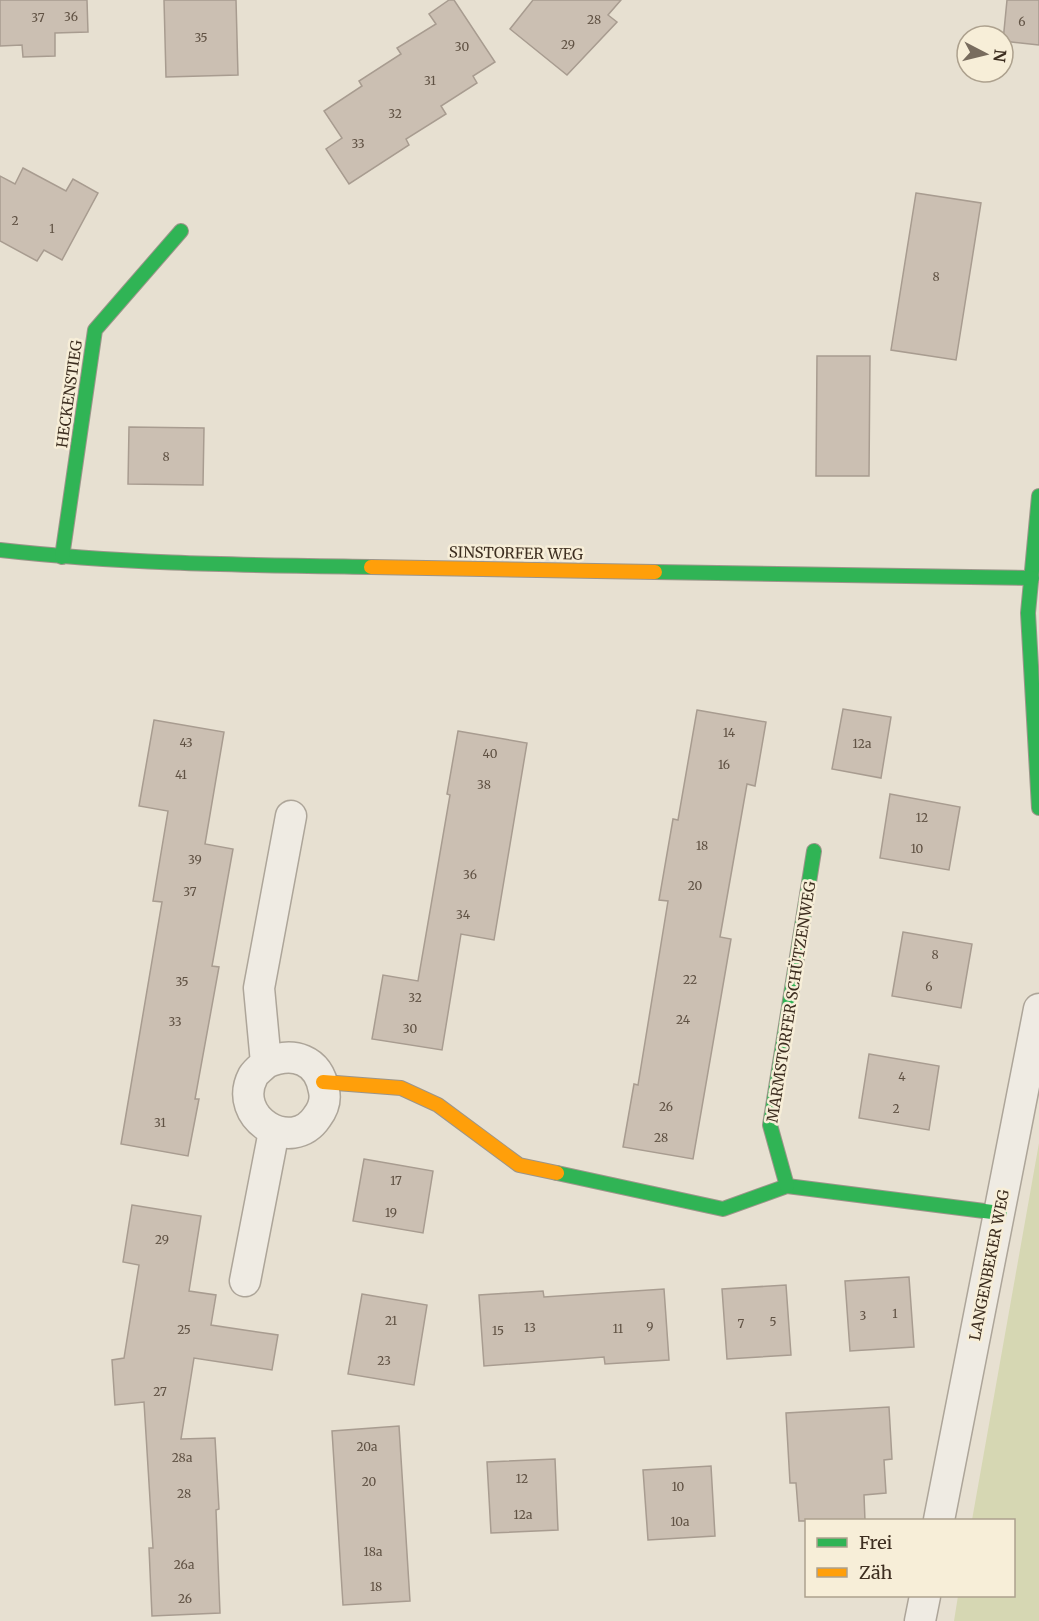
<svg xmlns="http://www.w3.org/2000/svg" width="1039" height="1621" font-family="Merriweather,serif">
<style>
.green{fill:#d6d7b3}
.building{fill:#cbbfb2;stroke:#a89c90;stroke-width:1.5}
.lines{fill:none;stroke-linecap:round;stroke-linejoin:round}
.street-casing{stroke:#ada599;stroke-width:33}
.fast-casing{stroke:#9c958a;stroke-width:16}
.slow-casing{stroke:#9c958a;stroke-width:16}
.street{stroke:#efebe3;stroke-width:30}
.fast{stroke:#30b455;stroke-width:14}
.slow{stroke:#ff9f0a;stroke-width:14}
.labels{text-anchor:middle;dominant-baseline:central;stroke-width:5;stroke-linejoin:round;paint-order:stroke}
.number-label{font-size:12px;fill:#605244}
.street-label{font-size:15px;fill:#3d2e20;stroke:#f7eed8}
</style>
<rect width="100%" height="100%" fill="#e7e0d1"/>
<polygon class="green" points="1039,1143 1039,1621 954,1621 958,1596 1014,1596 1014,1520 972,1520"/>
<g class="building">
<polygon points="0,0 87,0 88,32 55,33 55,56 23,57 22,45 0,46"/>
<polygon points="164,0 236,0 238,75 166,77"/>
<polygon points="449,0 454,0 495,62 473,76 477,83 441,106 446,114 406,139 409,145 349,184 326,149 342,138 324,111 362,86 359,81 401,54 397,48 436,24 429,14"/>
<polygon points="533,0 621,0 608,15 617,22 567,75 510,29"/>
<polygon points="1007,0 1039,0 1039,45 1003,41"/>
<polygon points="23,168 66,191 73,179 98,193 62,260 44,250 37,261 0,241 0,176 15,184"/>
<polygon points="916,193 981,203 956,360 891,350"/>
<polygon points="817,356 870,356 869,476 816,476"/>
<polygon points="129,427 204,428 203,485 128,484"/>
<polygon points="843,709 891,717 881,778 832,769"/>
<polygon points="697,710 766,722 755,786 747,784 720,937 731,939 693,1159 623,1147 634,1084 638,1085 668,901 659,900 673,819 678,820"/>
<polygon points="154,720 224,732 205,844 233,849 212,966 219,967 195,1099 199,1099 188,1156 121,1144 162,902 153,901 168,811 139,806"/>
<polygon points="458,731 527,743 494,940 461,934 442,1050 372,1039 383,975 418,981 450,795 447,794"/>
<polygon points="890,794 960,807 949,870 880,858"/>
<polygon points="903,932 972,944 961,1008 892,996"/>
<polygon points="869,1054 939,1066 929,1130 859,1118"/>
<polygon points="364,1159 433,1171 423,1233 353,1221"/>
<polygon points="132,1205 201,1216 189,1291 216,1295 211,1325 278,1335 272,1370 194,1358 181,1439 215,1438 219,1509 216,1510 220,1613 152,1616 149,1548 153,1548 144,1402 115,1405 112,1360 124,1358 139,1265 123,1262"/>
<polygon points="909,1277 914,1347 850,1351 845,1281"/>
<polygon points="786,1285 791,1355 727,1359 722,1289"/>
<polygon points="664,1289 669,1360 605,1364 604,1357 484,1366 479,1295 543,1291 544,1297"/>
<polygon points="362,1294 427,1305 414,1385 348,1374"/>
<polygon points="889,1407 892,1459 884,1460 886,1493 864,1495 865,1521 799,1521 796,1483 790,1483 786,1413"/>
<polygon points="399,1426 410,1601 343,1605 332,1431"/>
<polygon points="555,1459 558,1530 491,1533 487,1462"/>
<polygon points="711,1466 715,1536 648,1540 643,1470"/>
</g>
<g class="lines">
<defs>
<g id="street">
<path d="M266,1063C293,1051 319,1059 324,1091C326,1100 323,1109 317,1117C292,1155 231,1118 253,1076C256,1071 262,1067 266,1063L259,988L291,816"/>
<polyline points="245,1281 274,1131"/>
<polyline points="939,1520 1039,1009"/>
<polyline points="920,1621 925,1596"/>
</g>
<g id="fast">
<polyline points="1039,496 1028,613 1039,808"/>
<path d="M0,550C123,564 247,565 371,567"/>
<polyline points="62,557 95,330 181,231"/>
<polyline points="655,572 1032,578"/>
<polyline points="557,1173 723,1209 787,1186 1000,1213"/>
<polyline points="787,1186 770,1125 814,851"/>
</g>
<g id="slow">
<polyline points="371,567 655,572"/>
<polyline points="323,1082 401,1088 438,1105 519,1165 557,1173"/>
</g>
</defs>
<use href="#street" class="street-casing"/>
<use href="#fast" class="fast-casing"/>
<use href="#slow" class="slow-casing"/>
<use href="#street" class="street"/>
<use href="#fast" class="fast"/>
<use href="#slow" class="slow"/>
</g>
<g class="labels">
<g class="number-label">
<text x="71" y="16">36</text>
<text x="38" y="17">37</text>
<text x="594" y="19">28</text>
<text x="1022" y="21">6</text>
<text x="201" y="37">35</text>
<text x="568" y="44">29</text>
<text x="462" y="46">30</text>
<text x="430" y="80">31</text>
<text x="395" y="113">32</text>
<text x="358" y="143">33</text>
<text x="15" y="220">2</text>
<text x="52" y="228">1</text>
<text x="936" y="276">8</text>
<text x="166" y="456">8</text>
<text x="729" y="732">14</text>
<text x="186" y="742">43</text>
<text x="862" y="743">12a</text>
<text x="490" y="753">40</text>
<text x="724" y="764">16</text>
<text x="181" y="774">41</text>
<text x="484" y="784">38</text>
<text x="922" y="817">12</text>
<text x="702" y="845">18</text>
<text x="917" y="848">10</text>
<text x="195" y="859">39</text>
<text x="470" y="874">36</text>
<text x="695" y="885">20</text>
<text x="190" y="891">37</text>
<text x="463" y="914">34</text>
<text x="935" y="954">8</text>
<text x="690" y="979">22</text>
<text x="182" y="981">35</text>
<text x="929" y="986">6</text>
<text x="415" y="997">32</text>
<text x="683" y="1019">24</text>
<text x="175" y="1021">33</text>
<text x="410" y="1028">30</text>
<text x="902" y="1076">4</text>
<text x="666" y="1106">26</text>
<text x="896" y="1108">2</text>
<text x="160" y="1122">31</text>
<text x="661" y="1137">28</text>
<text x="396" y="1180">17</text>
<text x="391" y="1212">19</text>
<text x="162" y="1239">29</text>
<text x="895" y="1313">1</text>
<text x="863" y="1315">3</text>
<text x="391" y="1320">21</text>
<text x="773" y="1321">5</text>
<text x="741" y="1323">7</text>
<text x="650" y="1326">9</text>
<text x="530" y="1327">13</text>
<text x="618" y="1328">11</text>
<text x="184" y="1329">25</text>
<text x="498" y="1330">15</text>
<text x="384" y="1360">23</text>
<text x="160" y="1391">27</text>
<text x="367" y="1446">20a</text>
<text x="182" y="1457">28a</text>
<text x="522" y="1478">12</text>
<text x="369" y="1481">20</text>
<text x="678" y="1486">10</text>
<text x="184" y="1493">28</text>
<text x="523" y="1514">12a</text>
<text x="680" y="1521">10a</text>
<text x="373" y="1551">18a</text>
<text x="184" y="1564">26a</text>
<text x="376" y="1586">18</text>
<text x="185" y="1598">26</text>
</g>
<g class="street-label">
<text transform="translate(69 394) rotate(-82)">HECKENSTIEG</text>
<text transform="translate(516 553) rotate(1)">SINSTORFER WEG</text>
<text transform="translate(791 1002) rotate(-81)">MARMSTORFER SCHÜTZENWEG</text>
<text transform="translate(989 1265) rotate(-79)">LANGENBEKER WEG</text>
</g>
</g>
<rect x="805" y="1519" width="210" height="78" fill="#f7eed8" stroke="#ada18e" stroke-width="1.5"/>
<rect x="817" y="1538" width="30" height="9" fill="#30b455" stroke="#ada18e" stroke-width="1.5"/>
<text x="859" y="1549" font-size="18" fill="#3d2e20">Frei</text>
<rect x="817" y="1568" width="30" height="9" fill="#ff9f0a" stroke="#ada18e" stroke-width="1.5"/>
<text x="859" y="1579" font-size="18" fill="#3d2e20">Zäh</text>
<g transform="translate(985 54) rotate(97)"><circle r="28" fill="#f7eed8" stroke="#ada18e" stroke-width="1.5"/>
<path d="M0-4.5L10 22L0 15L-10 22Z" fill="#786c5e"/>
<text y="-9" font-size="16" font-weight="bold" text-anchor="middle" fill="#3d2e20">N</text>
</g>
</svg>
